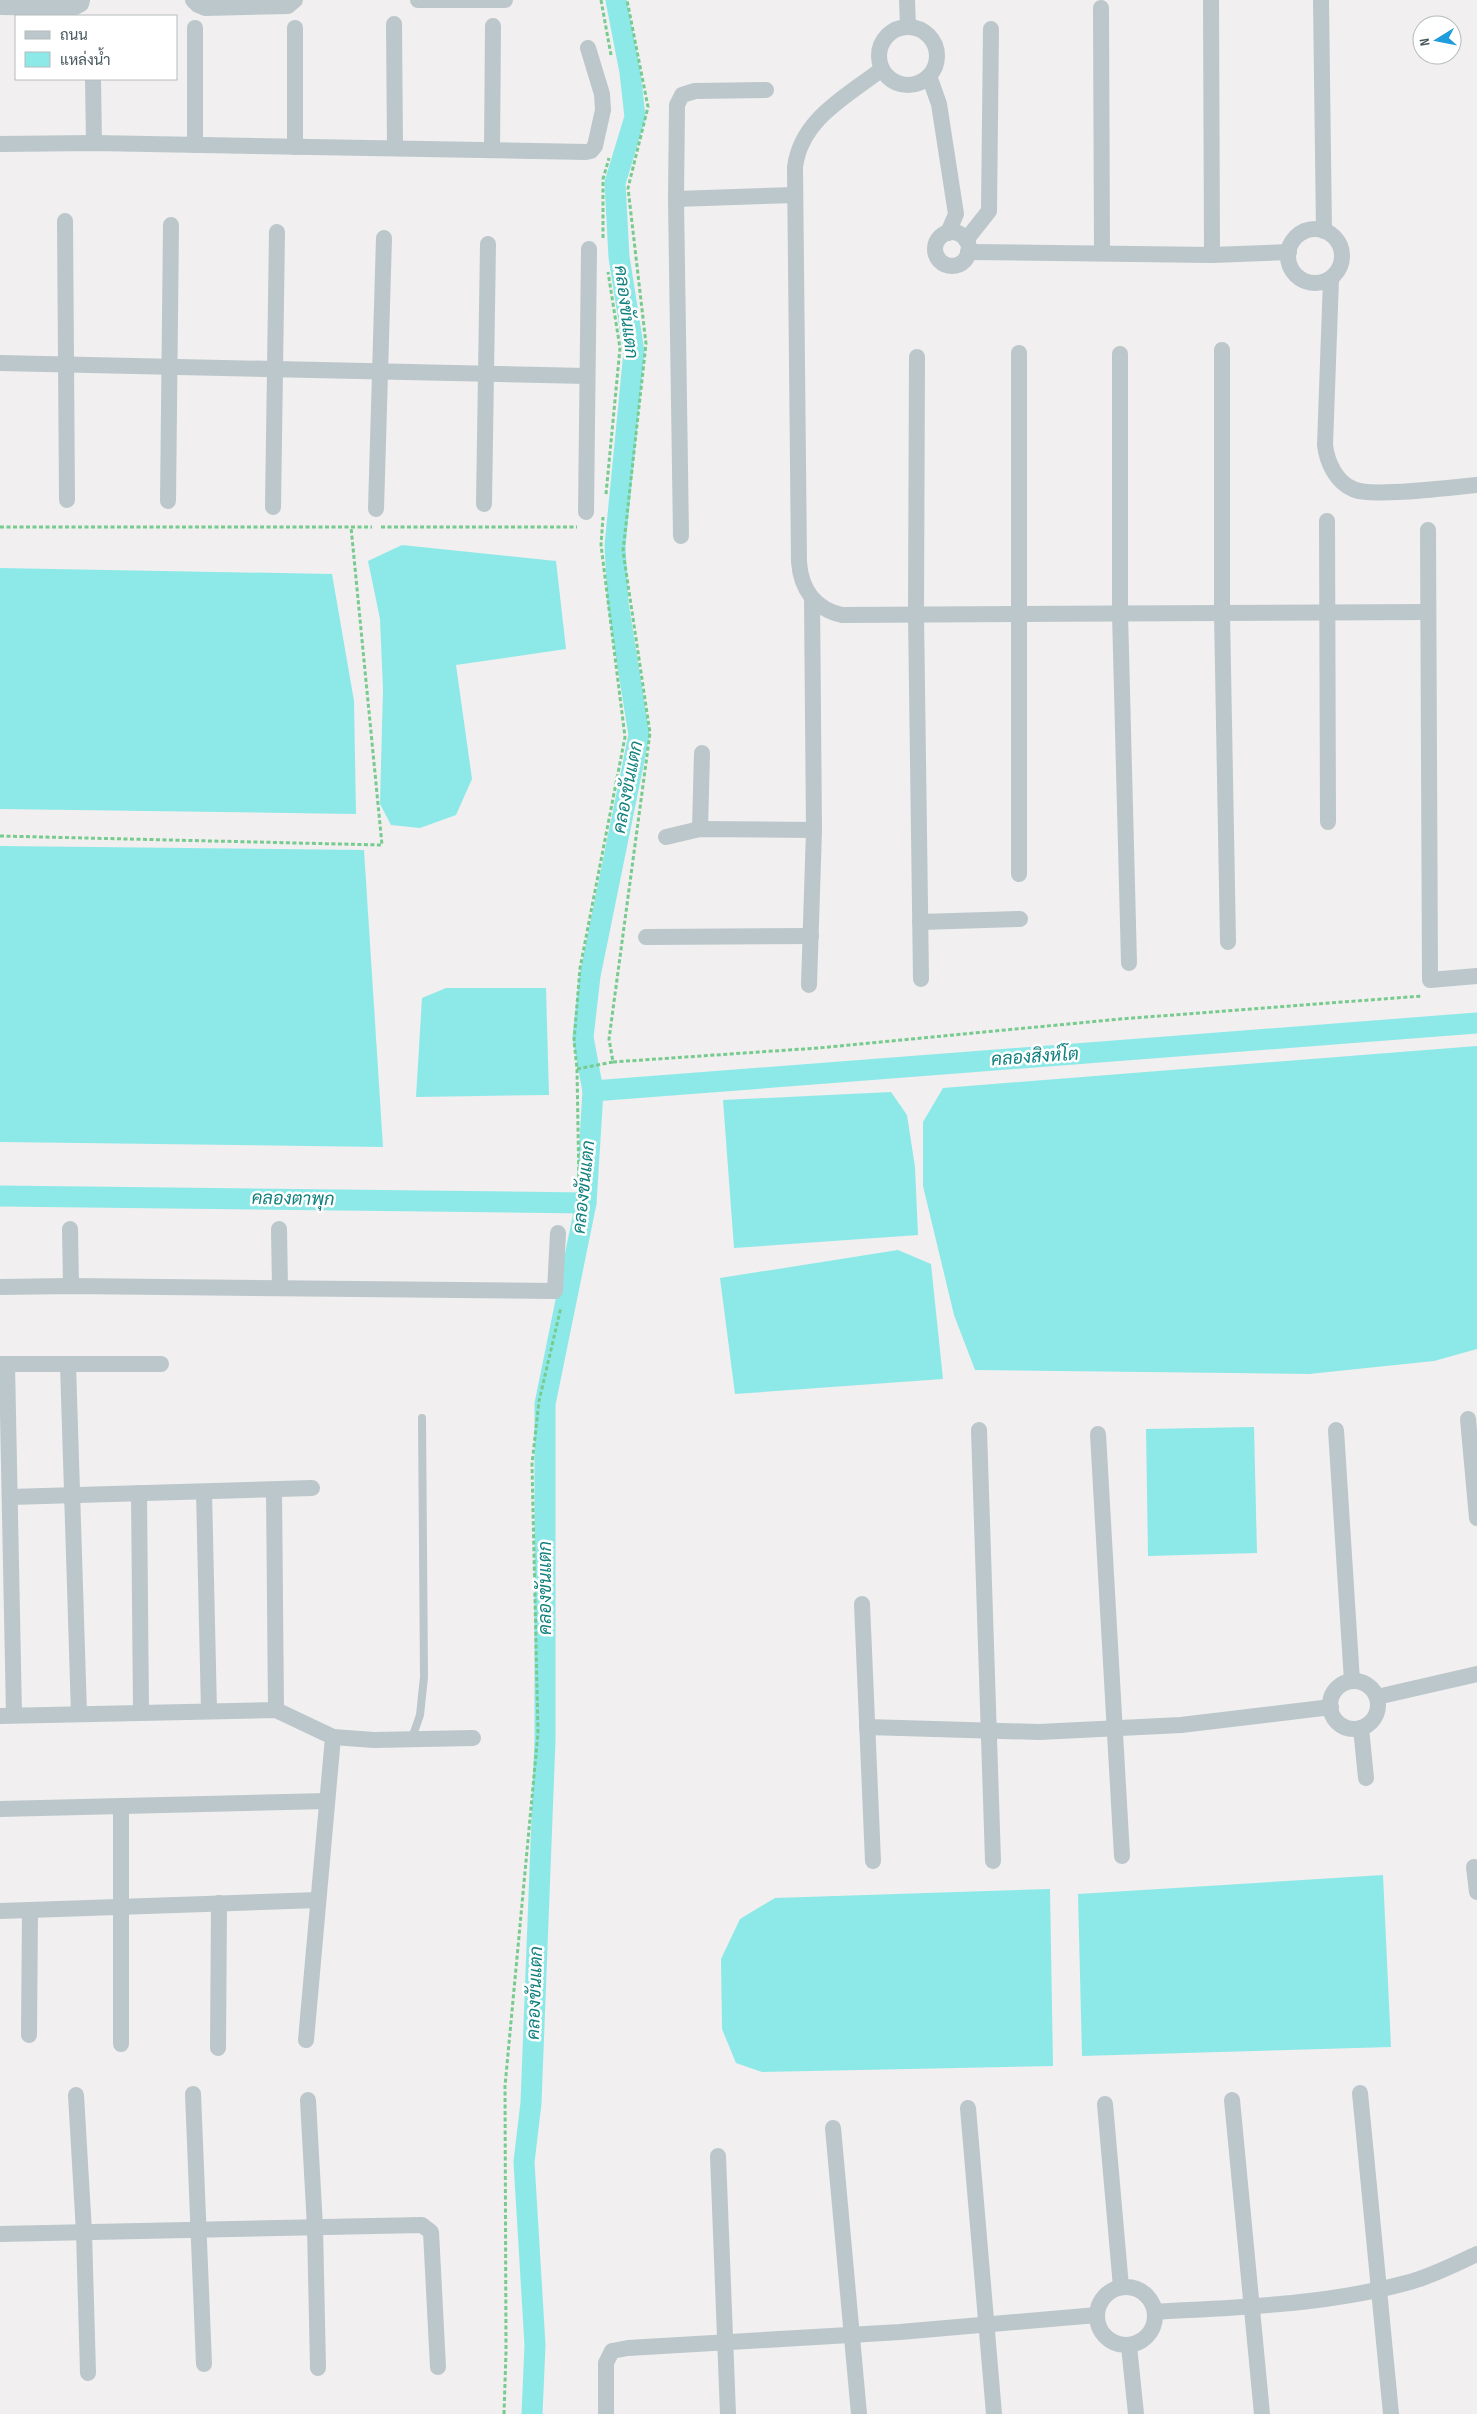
<svg xmlns="http://www.w3.org/2000/svg" width="1477" height="2414" font-family="'Sofia Sans Condensed',Sarabun,sans-serif">
<style>
.water{fill:#8de9e8}
.lines{fill:none;stroke-linecap:round;stroke-linejoin:round}
.canal{stroke:#8de9e8;stroke-width:21}
.path{stroke:#77cb8f;stroke-width:3;stroke-dasharray:4 2.5;stroke-linecap:butt}
.service{stroke:#bbc7cb;stroke-width:8}
.minor{stroke:#bbc7cb;stroke-width:16}
.labels{text-anchor:middle;dominant-baseline:central;stroke-width:5;stroke-linejoin:round;paint-order:stroke}
.water-label{font-size:18px;font-style:italic;fill:#10817f;stroke:#fff}
</style>
<rect width="100%" height="100%" fill="#f1efef"/>
<g class="water">
<polygon points="402,545 556,561 566,649 456,665 472,779 456,815 420,828 391,825 380,804 383,689 380,619 368,561"/>
<polygon points="0,568 332,574 354,701 356,814 0,809"/>
<polygon points="0,846 364,850 383,1147 0,1142"/>
<polygon points="446,988 546,988 549,1095 416,1097 422,998"/>
<polygon points="1477,1046 1477,1349 1434,1361 1309,1374 975,1370 954,1315 923,1186 923,1122 943,1088"/>
<polygon points="891,1092 907,1115 915,1167 918,1235 734,1248 723,1100"/>
<polygon points="898,1250 931,1264 943,1379 735,1394 720,1278"/>
<polygon points="1254,1427 1257,1553 1148,1556 1146,1429"/>
<polygon points="1383,1875 1391,2047 1082,2056 1078,1894"/>
<polygon points="1050,1889 1053,2066 762,2072 736,2063 722,2029 721,1959 740,1919 775,1898"/>
</g>
<g class="lines">
<g class="canal">
<polyline points="593,1091 1477,1023"/>
<polyline points="0,1196 586,1203"/>
<polyline points="532,2414 535,2345 524,2162 531,2103 545,1740 545,1404 586,1203 593,1091 583,1037 590,976 639,735 618,603 615,546 634,352 619,257 615,183 635,117 630,72 616,0"/>
</g>
<g class="path">
<polyline points="601,0 611,55"/>
<polyline points="603,238 603,179 609,158"/>
<polyline points="606,494 620,348 608,272"/>
<polyline points="0,527 372,527"/>
<polyline points="381,527 577,527"/>
<polyline points="0,836 382,845 351,527"/>
<polyline points="613,1062 818,1048 1120,1019 1422,996"/>
<polyline points="577,1069 613,1062 609,1039 650,733 623,551 646,344 628,188 648,107 627,0"/>
<polyline points="576,1229 579,1186 577,1069 574,1041 580,968 625,737 601,545 603,517"/>
<polyline points="504,2414 506,2352 505,2086 538,1733 532,1464 539,1401 561,1307"/>
</g>
<polyline class="service" points="412,1738 420,1715 424,1677 422,1418"/>
<g class="minor">
<polyline points="193,0 198,5 205,8 288,6 295,0"/>
<polyline points="418,0 505,0"/>
<polyline points="907,0 908,26"/>
<polyline points="1211,0 1212,255"/>
<polyline points="1321,0 1324,231"/>
<polyline points="0,7 73,8 81,4 82,0"/>
<polyline points="1101,8 1102,253"/>
<polyline points="394,24 395,148"/>
<circle cx="908" cy="56" r="29"/>
<polyline points="295,28 295,147"/>
<path d="M882,69C847,96 801,119 795,167L799,562C801,589 815,609 842,615L1428,612"/>
<polyline points="929,76 939,104 956,214 948,233"/>
<polyline points="93,79 94,143"/>
<polyline points="0,144 94,143 586,152 591,151 595,146 603,110 602,94 588,48"/>
<polyline points="195,145 195,28"/>
<polyline points="492,150 493,26"/>
<polyline points="676,199 795,195"/>
<polyline points="65,221 67,500"/>
<circle cx="1315" cy="256" r="27"/>
<circle cx="952" cy="249" r="17"/>
<polyline points="966,240 989,211 991,29"/>
<polyline points="968,252 1212,255 1289,252"/>
<path d="M1331,279L1325,445C1327,462 1336,482 1353,489C1371,498 1452,487 1477,485"/>
<polyline points="1222,350 1222,613 1228,942"/>
<polyline points="1019,353 1019,874"/>
<polyline points="1120,354 1120,613 1129,963"/>
<polyline points="917,357 916,614 921,979"/>
<polyline points="0,363 587,376"/>
<polyline points="168,501 171,225"/>
<polyline points="484,504 488,244"/>
<polyline points="273,507 277,232"/>
<polyline points="376,509 384,238"/>
<polyline points="586,512 589,249"/>
<polyline points="1327,521 1328,822"/>
<polyline points="1428,530 1430,980 1477,976"/>
<polyline points="681,536 676,199 677,105 682,95 695,91 766,90"/>
<polyline points="700,829 702,753"/>
<polyline points="666,837 700,829 814,830"/>
<polyline points="920,922 1020,919"/>
<polyline points="646,937 811,936"/>
<polyline points="809,985 814,830 812,599"/>
<polyline points="70,1229 71,1286"/>
<polyline points="279,1229 280,1288"/>
<polyline points="0,1287 71,1286 555,1291 558,1233"/>
<polyline points="0,1364 161,1364"/>
<polyline points="7,1364 14,1715"/>
<polyline points="68,1364 79,1714"/>
<polyline points="1468,1419 1477,1518"/>
<polyline points="979,1430 993,1861"/>
<polyline points="1336,1430 1352,1681"/>
<polyline points="1098,1434 1122,1856"/>
<polyline points="274,1490 276,1710"/>
<polyline points="204,1492 209,1711"/>
<polyline points="139,1493 141,1712"/>
<polyline points="10,1497 312,1488"/>
<polyline points="862,1604 873,1861"/>
<circle cx="1354" cy="1705" r="24"/>
<polyline points="1377,1697 1477,1674"/>
<polyline points="0,1716 276,1710 333,1737 374,1740 473,1738"/>
<polyline points="867,1727 1039,1732 1181,1725 1331,1707"/>
<polyline points="1361,1728 1366,1778"/>
<polyline points="121,1806 121,2044"/>
<polyline points="0,1809 326,1801"/>
<polyline points="1474,1867 1477,1892"/>
<polyline points="0,1911 318,1900"/>
<polyline points="29,2035 30,1910"/>
<polyline points="306,2040 333,1737"/>
<polyline points="218,2048 219,1903"/>
<polyline points="1360,2093 1391,2414"/>
<polyline points="193,2094 204,2364"/>
<polyline points="76,2095 84,2232 88,2373"/>
<polyline points="308,2100 315,2227 318,2368"/>
<polyline points="1232,2100 1262,2414"/>
<polyline points="1105,2104 1121,2287"/>
<polyline points="968,2108 994,2414"/>
<polyline points="833,2128 859,2414"/>
<polyline points="718,2156 728,2414"/>
<polyline points="0,2234 422,2225 431,2232 438,2367"/>
<circle cx="1126" cy="2316" r="29"/>
<path d="M1155,2312C1239,2307 1325,2305 1406,2283C1430,2277 1455,2264 1477,2254"/>
<polyline points="1129,2346 1136,2414"/>
<polyline points="606,2414 606,2363 612,2351 628,2348 900,2332 1097,2315"/>
</g>
</g>
<g class="labels">
<g class="water-label">
<text transform="translate(626 312) rotate(83)">คลองขันแตก</text>
<text transform="translate(628 787) rotate(-79)">คลองขันแตก</text>
<text transform="translate(1035 1057) rotate(-4)">คลองสิงห์โต</text>
<text transform="translate(584 1187) rotate(-84)">คลองขันแตก</text>
<text transform="translate(293 1199) rotate(1)">คลองตาพุก</text>
<text transform="translate(545 1588) rotate(-90)">คลองขันแตก</text>
<text transform="translate(535 1993) rotate(-88)">คลองขันแตก</text>
</g>
</g>
<rect x="15" y="15" width="162" height="65" fill="#ffffff" stroke="#b5bcbe"/>
<rect x="25" y="31" width="25" height="8" fill="#bbc7cb" stroke="#b5bcbe"/>
<text x="60" y="40" font-size="15" fill="#47575c">ถนน</text>
<rect x="25" y="52" width="25" height="15" fill="#8de9e8" stroke="#b5bcbe"/>
<text x="60" y="65" font-size="15" fill="#47575c">แหล่งน้ำ</text>
<g transform="translate(1437 40) rotate(260)"><circle r="24" fill="#ffffff" stroke="#b5bcbe"/>
<path d="M0-4L9 19L0 12L-9 19Z" fill="#1e9cdc"/>
<text y="-8" font-size="14" font-weight="bold" text-anchor="middle" fill="#47575c">N</text>
</g>
</svg>
